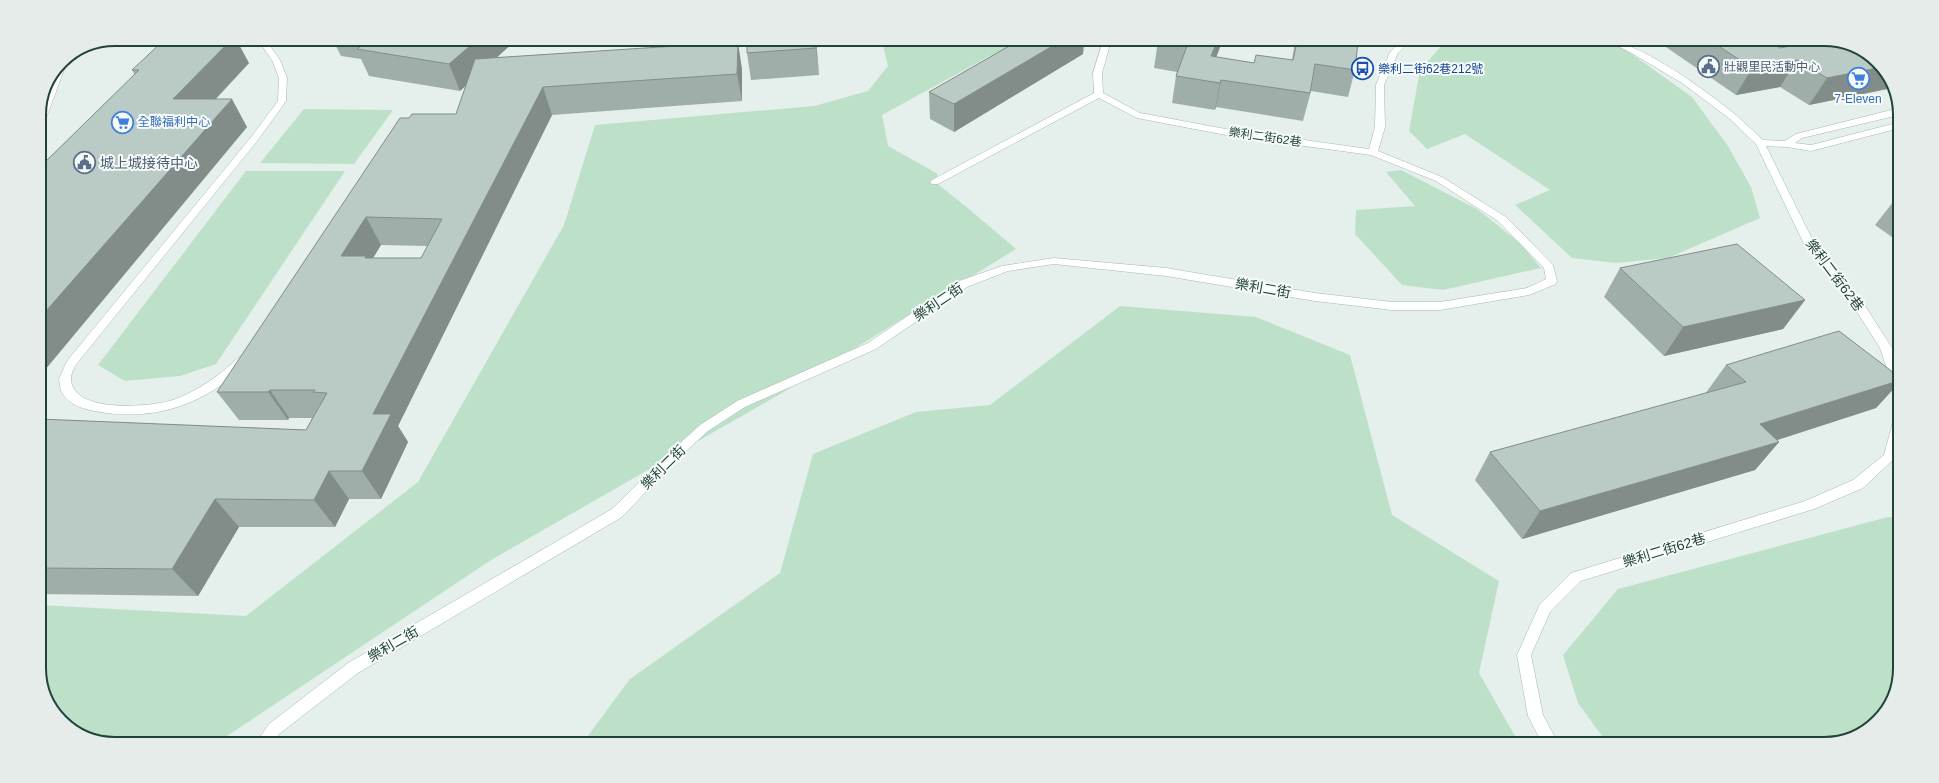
<svg xmlns="http://www.w3.org/2000/svg" width="1939" height="783" font-family="Helvetica,'Noto Sans TC',sans-serif">
<style>
.green{fill:#bde1c8}
.lines{fill:none;stroke-linecap:round;stroke-linejoin:round}
.minor-casing{stroke:#a7b8b3;stroke-width:1}
.tertiary-casing{stroke:#a7b8b3;stroke-width:1}
.minor{fill:#fff;fill-rule:evenodd}
.tertiary{fill:#fff;fill-rule:evenodd}
.wall{fill:#a0aea9;fill-rule:evenodd}
.shaded-wall{fill:#828d89}
.building{fill:#bacac4;stroke:#828d89;fill-rule:evenodd}
.labels{text-anchor:middle;dominant-baseline:central;stroke-width:4;stroke-linejoin:round;paint-order:stroke}
.far-service-label{font-size:12px;fill:#4e5e75;stroke:#f6fbf9;text-anchor:start}
.far-transit-label{font-size:12px;fill:#164399;stroke:#f6fbf9;text-anchor:start}
.far-shop-label{font-size:12px;fill:#366cbe;stroke:#f6fbf9}
.far-street-label{font-size:12px;fill:#22433c;stroke:#f6fbf9}
.service-label{font-size:14px;fill:#4e5e75;stroke:#f6fbf9;text-anchor:start}
.street-label{font-size:14px;fill:#22433c;stroke:#f6fbf9}
.rim{fill:none;stroke:#22433c;stroke-width:2}
</style>
<rect width="100%" height="100%" fill="#e5efeb"/>
<g class="green">
<polygon points="882,41 1032,41 988,57 882,115 888,146 938,174 935,182 969,209 1016,249 782,393 491,560 221,740 96,740 88,738 55,714 39,673 39,605 246,616 418,482 564,225 595,125 814,106 868,91 888,66"/>
<polygon points="1449,42 1610,43 1619,45 1692,97 1728,146 1751,187 1760,218 1668,258 1616,263 1572,258 1515,205 1550,190 1465,134 1427,149 1409,131 1420,70 1442,45"/>
<polygon points="304,109 393,110 354,164 260,163"/>
<polygon points="1401,170 1477,209 1520,243 1541,268 1443,290 1402,285 1355,234 1356,210 1415,206 1386,172"/>
<polygon points="246,171 345,171 216,364 180,376 125,381 98,365"/>
<polygon points="1120,306 1256,317 1350,355 1392,515 1499,581 1479,673 1519,743 584,741 630,679 780,573 813,454 916,412 990,405"/>
<polygon points="1888,517 1897,518 1896,693 1866,731 1824,744 1607,743 1578,703 1563,655 1618,589"/>
</g>
<g class="lines">
<defs>
<g id="minor">
<polygon points="115,39 119,39 118,41 85,49 82,48 86,45"/>
<path d="M257,39H265L280,60L287,78L286,101L258,140L95,341C88,351 71,366 71,379C72,414 151,407 173,400C198,391 220,375 239,357H247L249,360C244,368 234,375 227,381C190,409 145,420 100,412C87,410 70,406 63,394C60,390 60,384 59,379L67,361L252,136L278,101L279,78L272,60Z"/>
<polygon points="1103,41 1111,41 1102,73 1103,93 1140,113 1231,130 1369,149 1375,127 1376,85 1390,52 1400,42 1409,42 1398,53 1384,85 1385,127 1378,151 1442,177 1506,217 1553,265 1557,281 1556,284 1529,295 1440,310 1392,310 1315,301 1166,276 1054,264 1008,271 967,287 876,349 745,407 708,431 675,461 622,517 358,673 279,734 275,740 258,740 269,724 348,663 612,509 667,455 700,425 737,401 868,343 959,281 1002,266 1054,258 1166,268 1315,293 1392,302 1440,302 1527,288 1546,279 1544,268 1498,221 1436,181 1371,155 1231,136 1137,118 1099,98 938,184 932,184 930,182 932,180 1094,93 1093,73"/>
<path d="M1611,43C1637,39 1714,97 1736,115C1745,123 1754,132 1763,140L1785,141L1796,134L1899,108V115L1802,138L1795,143L1811,145L1900,122V128L1811,151L1787,147L1766,146L1813,241L1860,298L1892,348L1898,367V388L1894,387L1892,384L1880,348L1852,304L1803,242L1756,144L1730,119L1682,83L1628,51Z"/>
<polygon points="1898,420 1896,457 1863,488 1814,509 1581,581 1550,612 1531,655 1543,715 1558,743 1542,743 1528,716 1517,655 1540,604 1571,573 1805,501 1853,480 1884,455 1892,425 1894,422"/>
</g>
<path id="tertiary" d="M67,57L68,59L44,124L39,127C39,103 52,83 61,61Z"/>
</defs>
<use href="#minor" class="minor-casing"/>
<use href="#tertiary" class="tertiary-casing"/>
<use href="#minor" class="minor"/>
<use href="#tertiary" class="tertiary"/>
</g>
<g class="wall">
<path d="M333,40H516L497,57L742,69V101L552,115L398,426L408,442L381,499H349L335,527H239L198,596L39,594V419L306,430L312,418H289L288,420H239L217,392L409,118L456,114L466,85L460,91L369,76L361,59L341,56ZM381,245L427,246L421,258H373Z"/>
<polygon points="747,40 816,41 819,75 751,80 747,53"/>
<polygon points="1018,41 1084,41 1083,54 954,132 930,119 929,92"/>
<polygon points="1158,41 1222,42 1216,57 1254,63 1292,60 1295,42 1358,42 1355,70 1348,97 1311,91 1303,121 1216,107 1215,110 1172,103 1176,76 1177,72 1154,68"/>
<polygon points="1660,43 1772,43 1780,48 1791,46 1786,43 1849,43 1884,69 1892,88 1809,105 1780,87 1736,95"/>
<polygon points="249,63 216,99 247,127 39,377 39,168 135,75 132,70"/>
<polygon points="1897,197 1899,197 1899,242 1875,225"/>
<polygon points="1620,268 1805,300 1783,329 1664,356 1604,297"/>
<polygon points="1726,365 1898,376 1898,384 1876,408 1777,440 1779,442 1755,470 1522,539 1475,480 1490,452 1705,394"/>
</g>
<g class="shaded-wall">
<polygon points="232,39 236,39 249,63 190,126 173,99"/>
<polygon points="477,40 516,40 460,91 449,64"/>
<polygon points="816,41 819,75 816,48"/>
<polygon points="1061,41 1084,41 1083,54 954,132 954,104"/>
<polygon points="738,42 742,69 742,101 737,74"/>
<polygon points="1217,42 1222,42 1207,81 1211,56"/>
<polygon points="1797,60 1780,87 1736,95 1752,68"/>
<polygon points="1882,67 1884,69 1892,88 1809,105 1827,78"/>
<polygon points="1221,80 1216,107 1215,110 1220,83"/>
<polygon points="543,87 552,115 398,426 408,442 381,499 362,471 373,414"/>
<polygon points="232,99 247,127 39,377 39,319"/>
<polygon points="366,217 381,245 370,263 341,256"/>
<polygon points="1805,300 1783,329 1664,356 1683,327"/>
<polygon points="1898,381 1898,384 1876,408 1737,453 1760,424"/>
<polygon points="270,390 289,418 288,420 268,392"/>
<polygon points="1779,442 1755,470 1522,539 1540,511"/>
<polygon points="329,471 349,499 335,527 314,500"/>
<polygon points="215,499 239,527 198,596 172,569"/>
</g>
<g class="building">
<polygon points="165,39 232,39 173,99 232,99 39,319 39,168 139,70 132,70"/>
<polygon points="369,40 477,40 449,64 357,49"/>
<polygon points="747,40 816,41 816,48 747,53"/>
<polygon points="1018,41 1061,41 954,104 929,92"/>
<polygon points="1161,41 1217,42 1211,56 1254,63 1256,55 1293,60 1297,42 1358,42 1355,70 1315,64 1310,93 1221,80 1220,83 1176,76 1187,46"/>
<path d="M738,42L737,74L543,87L373,414H391L362,471H329L314,500L215,499L172,569L39,568V419L306,430L327,393L313,392L315,390H270L268,392H217L400,118H409L412,114H456L475,59ZM366,217L442,219L421,258H365L366,256H341Z"/>
<polygon points="1714,43 1772,43 1780,48 1805,43 1849,43 1882,67 1827,78 1797,60 1752,68"/>
<polygon points="1737,244 1805,300 1683,327 1620,268"/>
<polygon points="1839,331 1898,376 1898,381 1760,424 1779,442 1540,511 1490,452 1746,382 1726,365"/>
</g>
<defs>
<symbol id="civic-ring" viewBox="-11 -11 22 22"><circle r="9.5" fill="#f6fbf9" stroke="#5c6f8a" stroke-width="1.5"/><path d="M-.6-6.5H3V-4.5H.6V-3L4-1V1h2V6H-6V1h2V-1L-.6-3ZM-1.2 2.5V6h2.4V2.5Z" fill="#5c6f8a"/></symbol>
<symbol id="bus-ring" viewBox="-11 -11 22 22"><circle r="9.5" fill="#f6fbf9" stroke="#1a4fb4" stroke-width="1.5"/><path d="M-5-6H5V4H4V6H2V4H-2V6H-4V4H-5ZM-3.5-4V0h7V-4ZM-3.5 1.2v1.5H-2V1.2ZM2 1.2v1.5H3.5V1.2Z" fill="#1a4fb4"/></symbol>
<symbol id="supermarket-ring" viewBox="-11 -11 22 22"><circle r="9.5" fill="#f6fbf9" stroke="#3f7fe0" stroke-width="1.5"/><path d="M-6-5.5h2.5l.6 2H6L4.5 2H-2.5L-4.4-4H-6ZM-1.5 3.2a1.3 1.3 0 1 0 .1 0ZM3 3.2a1.3 1.3 0 1 0 .1 0Z" fill="#3f7fe0"/></symbol>
</defs>
<g fill-rule="evenodd">
<use href="#civic-ring" x="1696" y="54" width="25" height="25"/>
<use href="#bus-ring" x="1350" y="56" width="25" height="25"/>
<use href="#supermarket-ring" x="1846" y="66" width="25" height="25"/>
<use href="#supermarket-ring" x="110" y="110" width="25" height="25"/>
<use href="#civic-ring" x="72" y="150" width="25" height="25"/>
</g>
<g class="labels">
<g class="far-service-label">
<text x="1724" y="67">壯觀里民活動中心</text>
</g>
<g class="far-transit-label">
<text x="1378" y="69">樂利二街62巷212號</text>
</g>
<g class="far-shop-label">
<text x="1858" y="99">7-Eleven</text>
<text x="138" y="122" text-anchor="start">全聯福利中心</text>
</g>
<g class="far-street-label">
<text transform="translate(1265 137) rotate(8)">樂利二街62巷</text>
</g>
<g class="service-label">
<text x="100" y="163">城上城接待中心</text>
</g>
<g class="street-label">
<text transform="translate(1835 275) rotate(53)">樂利二街62巷</text>
<text transform="translate(1263 288) rotate(10)">樂利二街</text>
<text transform="translate(938 302) rotate(-34)">樂利二街</text>
<text transform="translate(663 467) rotate(-45)">樂利二街</text>
<text transform="translate(1664 550) rotate(-17)">樂利二街62巷</text>
<text transform="translate(393 644) rotate(-30)">樂利二街</text>
</g>
</g>
<path d="M0 0H1939V783H0ZM115 46H1824A69 69 0 0 1 1893 115V668A69 69 0 0 1 1824 737H115A69 69 0 0 1 46 668V115A69 69 0 0 1 115 46Z" fill="#e5ecea" fill-rule="evenodd"/>
<path class="rim" d="M115 46H1824A69 69 0 0 1 1893 115V668A69 69 0 0 1 1824 737H115A69 69 0 0 1 46 668V115A69 69 0 0 1 115 46Z"/>
</svg>
